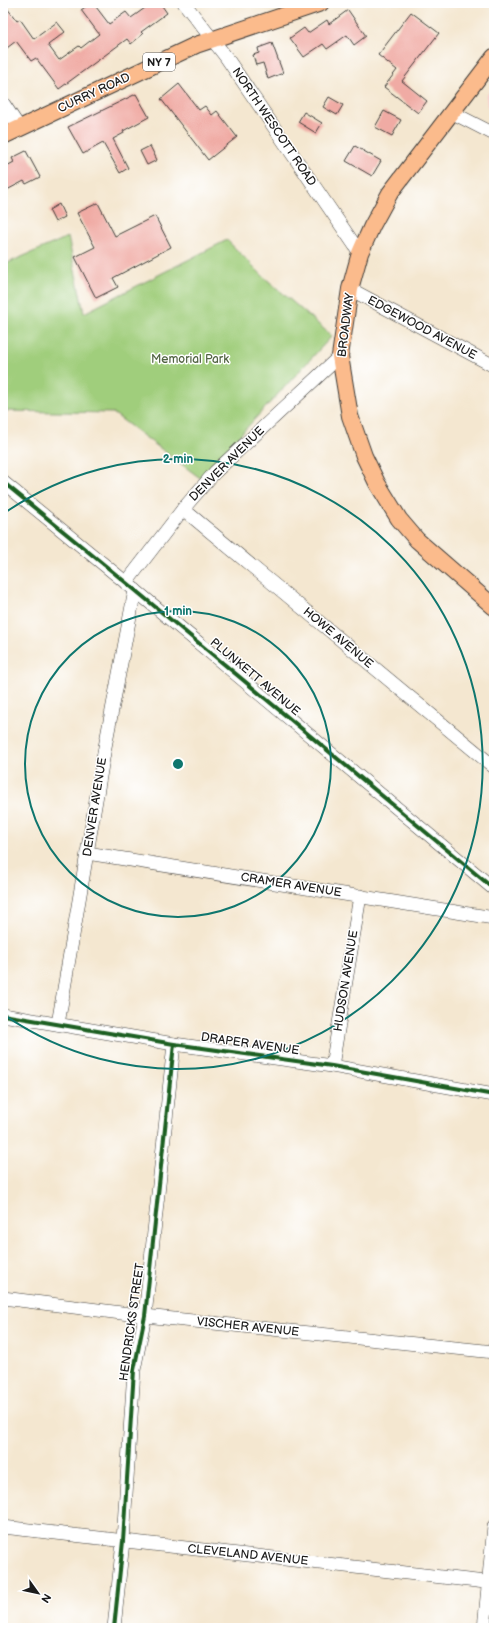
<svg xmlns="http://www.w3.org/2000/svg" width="497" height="1631" font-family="'Balsamiq Sans',sans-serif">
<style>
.built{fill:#f7cfd2}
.green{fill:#a0ce7c;stroke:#5e754c}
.building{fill:#f0aba4}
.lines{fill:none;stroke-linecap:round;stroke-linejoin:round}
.minor-casing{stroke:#3c3a37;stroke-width:14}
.major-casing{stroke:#3c3a37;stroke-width:18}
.minor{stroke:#fff;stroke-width:13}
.major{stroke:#fbbb8c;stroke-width:16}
.cycleway-casing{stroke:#fff;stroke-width:6}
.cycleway{stroke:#1b5e20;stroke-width:4}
.ring{fill:none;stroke:#0f766e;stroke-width:2}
.labels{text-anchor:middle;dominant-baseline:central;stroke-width:3;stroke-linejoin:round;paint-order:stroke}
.shield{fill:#fff;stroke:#606060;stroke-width:1}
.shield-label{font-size:11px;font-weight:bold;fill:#1c1c1c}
.street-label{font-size:12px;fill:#1c1c1c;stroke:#fff}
.park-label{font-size:12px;fill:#516342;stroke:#fff}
.centre{fill:#0f766e;stroke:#fff;stroke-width:2}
.ring-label{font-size:12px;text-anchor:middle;font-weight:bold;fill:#0f766e;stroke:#fff;stroke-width:3;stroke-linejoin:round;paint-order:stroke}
</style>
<rect width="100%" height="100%" fill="#fff"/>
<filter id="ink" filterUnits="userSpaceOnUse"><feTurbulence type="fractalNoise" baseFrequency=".025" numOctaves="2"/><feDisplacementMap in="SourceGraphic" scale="8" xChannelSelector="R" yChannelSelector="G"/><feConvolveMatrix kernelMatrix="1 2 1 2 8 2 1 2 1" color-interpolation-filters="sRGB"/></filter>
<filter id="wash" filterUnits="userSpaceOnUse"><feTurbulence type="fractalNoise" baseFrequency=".012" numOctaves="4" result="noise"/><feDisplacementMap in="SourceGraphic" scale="16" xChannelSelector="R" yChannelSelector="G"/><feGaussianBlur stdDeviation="0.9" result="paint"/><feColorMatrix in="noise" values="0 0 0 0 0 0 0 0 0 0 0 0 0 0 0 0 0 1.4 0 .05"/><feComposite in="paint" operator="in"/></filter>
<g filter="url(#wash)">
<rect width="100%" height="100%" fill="#f4e7d0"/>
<polygon class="built" points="494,86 494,114 487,106 486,96"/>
<polygon class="green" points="68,237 84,313 227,240 264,277 332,336 200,478 113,413 3,411 3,265"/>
<g id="blocks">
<g class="building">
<polygon points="3,3 17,21 20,19 34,39 57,22 65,32 48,45 59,60 79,46 81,48 99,34 81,10 91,3 93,3 109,24 126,12 131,18 152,3 160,3 167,13 141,32 143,34 131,44 127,39 59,89 36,58 31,61 16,41 3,51"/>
<polygon points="348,10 366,36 354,45 347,35 327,49 323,44 304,57 290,38 304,28 308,33 327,20 329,24"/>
<polygon points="411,12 439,33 402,81 427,101 418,113 384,87 397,70 378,55"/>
<polygon points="272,43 283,73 268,79 263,63 256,65 253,55 259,53 258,48"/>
<polygon points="179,84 199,110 205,106 212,115 217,111 237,137 208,160 161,99"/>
<polygon points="136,94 149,117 123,131 124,133 113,139 128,168 120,173 103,143 83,154 68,127"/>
<polygon points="329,97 343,105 337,115 323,107"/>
<polygon points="384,111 401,120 392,136 375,127"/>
<polygon points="304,112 322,123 316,133 298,122"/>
<polygon points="150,146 157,160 147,165 140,151"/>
<polygon points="355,146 381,161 372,176 346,161"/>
<polygon points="26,151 40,177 26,184 24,181 3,192 3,168 14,162 12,158"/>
<polygon points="98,203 115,236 155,216 171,247 113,278 118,287 96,298 75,257 95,247 77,213"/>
<polygon points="59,204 65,217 55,222 49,210"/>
</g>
</g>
</g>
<g filter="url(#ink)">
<use href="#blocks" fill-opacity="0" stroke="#3c3a37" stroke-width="1"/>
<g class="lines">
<defs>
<g id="minor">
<polyline points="184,3 226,57 360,253"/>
<polyline points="3,103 19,127"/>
<polyline points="453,113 494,134"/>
<polyline points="350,289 494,366"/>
<polyline points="3,482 135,590 494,889"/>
<polyline points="183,509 494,767"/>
<polyline points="126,583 183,509 215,472 340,356"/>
<polyline points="87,853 494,918"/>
<polyline points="3,1015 174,1044 332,1066 494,1095"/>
<polyline points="58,1024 105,747 135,590"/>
<polyline points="332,1066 360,896"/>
<polyline points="3,1298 145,1316 494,1352"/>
<polyline points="3,1527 494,1583"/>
<polyline points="114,1628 123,1541 134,1370 145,1316 174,1044"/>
<polyline points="484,1628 494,1526"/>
</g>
<g id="major">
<polyline points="494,57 390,193 372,226 360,253 350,289 340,356 350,416 364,456 377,483 399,519 417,540 494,607"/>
<polyline points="3,136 196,45 321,3"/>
</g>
</defs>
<use href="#minor" class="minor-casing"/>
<use href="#major" class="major-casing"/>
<use href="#minor" class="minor"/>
<use href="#major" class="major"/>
<defs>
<g id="cycleway">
<polyline points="3,482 135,590 494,889"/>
<polyline points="3,1015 174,1044 332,1066 494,1095"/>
<polyline points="114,1628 123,1541 134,1370 145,1316 174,1044"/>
</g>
</defs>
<use href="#cycleway" class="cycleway-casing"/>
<use href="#cycleway" class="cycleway"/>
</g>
</g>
<g class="ring">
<circle cx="178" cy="764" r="153"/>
<path d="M3 514A305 305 0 1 1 3 1014"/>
</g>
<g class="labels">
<rect class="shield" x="143" y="53" width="32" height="18" rx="3"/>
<g class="shield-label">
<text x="159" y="62">NY 7</text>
</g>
<g class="street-label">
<text transform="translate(94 93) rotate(-25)">CURRY ROAD</text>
<text transform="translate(274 127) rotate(56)">NORTH WESCOTT ROAD</text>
<text transform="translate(346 325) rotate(-83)">BROADWAY</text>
<text transform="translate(422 328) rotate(28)">EDGEWOOD AVENUE</text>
<text transform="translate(227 464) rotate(-45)">DENVER AVENUE</text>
<text transform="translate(338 638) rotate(40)">HOWE AVENUE</text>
<text transform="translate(255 677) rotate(40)">PLUNKETT AVENUE</text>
<text transform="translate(95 807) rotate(-81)">DENVER AVENUE</text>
<text transform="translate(291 885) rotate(9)">CRAMER AVENUE</text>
<text transform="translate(346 981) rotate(-81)">HUDSON AVENUE</text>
<text transform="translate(250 1044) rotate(8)">DRAPER AVENUE</text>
<text transform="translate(132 1322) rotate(-82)">HENDRICKS STREET</text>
<text transform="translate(248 1327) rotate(6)">VISCHER AVENUE</text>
<text transform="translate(248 1555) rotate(6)">CLEVELAND AVENUE</text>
</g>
<g class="park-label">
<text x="190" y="359">Memorial Park</text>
</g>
</g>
<circle cx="178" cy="764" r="6" class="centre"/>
<g class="ring-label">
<text x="178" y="463">2 min</text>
<text x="178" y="615">1 min</text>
</g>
<rect width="497" height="1631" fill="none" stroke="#fff" stroke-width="16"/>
<g transform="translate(38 1593) rotate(123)" stroke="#ffffff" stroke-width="3" paint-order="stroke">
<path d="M0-3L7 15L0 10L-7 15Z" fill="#1c1c1c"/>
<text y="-6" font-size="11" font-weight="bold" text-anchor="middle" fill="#1c1c1c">N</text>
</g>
</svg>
